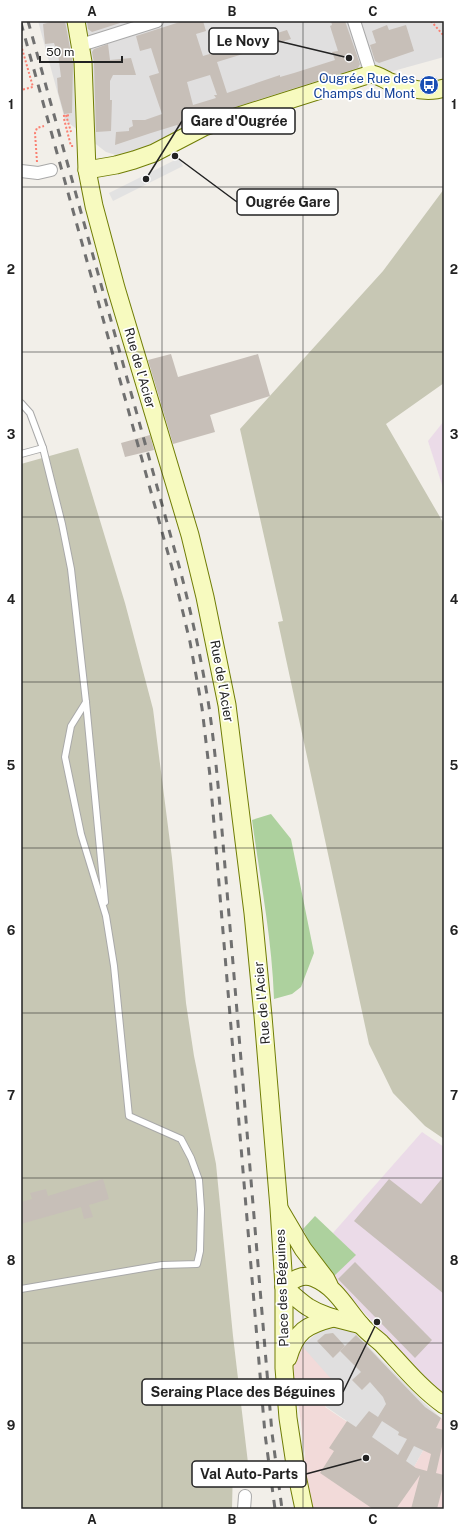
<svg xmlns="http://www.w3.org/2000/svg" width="465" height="1530" font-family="'Public Sans',sans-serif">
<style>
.residential{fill:#e0dfdf}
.commercial{fill:#f2dad9}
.industrial{fill:#ebdbe8}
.construction{fill:#c7c7b4}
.forest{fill:#add19e}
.parking{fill:#e2e2e2}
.building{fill:#c7bfb8;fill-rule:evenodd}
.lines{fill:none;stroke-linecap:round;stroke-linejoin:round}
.service-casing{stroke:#a9a9a9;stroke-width:8}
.minor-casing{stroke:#a9a9a9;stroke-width:14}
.secondary-casing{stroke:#707d05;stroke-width:19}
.path{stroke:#fa8072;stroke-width:2;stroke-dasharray:2 2;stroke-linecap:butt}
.service{stroke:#fff;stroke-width:6}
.minor{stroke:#fff;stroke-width:12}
.secondary{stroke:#f7fabf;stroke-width:17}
.rail{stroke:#707070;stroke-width:3;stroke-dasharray:8 8;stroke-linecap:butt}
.grid{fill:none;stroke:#222;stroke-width:1;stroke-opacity:0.55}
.labels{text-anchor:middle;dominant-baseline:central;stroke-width:3.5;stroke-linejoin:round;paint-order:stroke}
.transit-label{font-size:13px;fill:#164399;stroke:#fff;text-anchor:end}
.street-label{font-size:13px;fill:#222;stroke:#fff}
.leader{fill:none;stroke:#222;stroke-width:1.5}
.callout-dot{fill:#222;stroke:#fff;stroke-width:1.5}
.callout{fill:#fff;stroke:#222;stroke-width:1.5}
.callout-label{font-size:14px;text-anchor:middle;font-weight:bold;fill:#222}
.neatline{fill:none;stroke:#222;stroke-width:1.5}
.grid-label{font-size:13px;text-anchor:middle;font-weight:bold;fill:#222}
</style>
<rect width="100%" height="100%" fill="#f2efe9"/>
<g class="residential">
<polygon points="38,21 444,21 444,57 184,129 155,144 135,151 116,155 106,152 65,120"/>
<polygon points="330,1327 343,1328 356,1334 423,1402 441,1418 414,1467 325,1406 302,1346 317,1333"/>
</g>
<polygon class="commercial" points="302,1346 341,1390 325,1407 414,1467 441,1418 444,1420 444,1509 311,1509 303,1467 305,1454 296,1386 291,1370 292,1362"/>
<g class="industrial">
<polygon points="444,421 444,491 428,441"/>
<polygon points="422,1132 444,1147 444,1393 423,1376 332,1278 355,1255 333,1233"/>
</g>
<g class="construction">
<polygon points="444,189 444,383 386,424 444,524 444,1139 425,1126 393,1093 369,1044 278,622 283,621 240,429 383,271"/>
<polygon points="78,448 125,603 153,709 172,858 186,1003 194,1056 216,1164 233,1336 248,1463 233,1465 232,1509 21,1509 21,464"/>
</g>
<g class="forest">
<path d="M271,814L291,839L314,953L301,987L292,994L274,999C272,938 260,879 252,820Z"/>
<polygon points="315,1216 356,1255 332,1278 318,1260 303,1229"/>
</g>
<polygon class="parking" points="179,158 183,166 113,201 109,193"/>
<g class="building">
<polygon points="51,21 65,21 73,64 72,113 64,114 58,92 57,78 61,77 57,46 55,46 54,43 45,44 43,24 51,22"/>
<polygon points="87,21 120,21 120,23 92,32 88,29"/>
<path d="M183,21H203L206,31L196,34L203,56L287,30L291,39L217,62L227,93L280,75V77L294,73L335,60L332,52L338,51L330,26L332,25L331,21H345L360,64L358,68L201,118L178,127L177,125L151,133L115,145L116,132L129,131V128L133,126L132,120H145L162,114L149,76L159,73L151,48L140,51L136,36ZM210,75L217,95H214L216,98L193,105L187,82Z"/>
<polygon points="387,25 389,30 406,25 414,51 379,63 375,61 370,45 376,43 372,31"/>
<polygon points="108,44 110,60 131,58 136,75 113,75 110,81 110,100 112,100 111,131 96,132 94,63 92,52 94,49"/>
<polygon points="171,354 178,377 258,354 270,396 210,415 215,432 173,444 148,360"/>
<polygon points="150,435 154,450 125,457 121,443"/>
<polygon points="444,1176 444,1294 354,1221 389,1179 421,1204"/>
<polygon points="103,1179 109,1199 89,1205 93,1217 84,1219 81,1207 21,1224 21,1202 32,1199 30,1193 46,1189 48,1196"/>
<polygon points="355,1262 432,1340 415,1358 338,1279"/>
<polygon points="333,1333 345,1346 333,1358 317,1341 325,1334"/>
<path d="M356,1335L425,1407L441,1418L436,1428L444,1430V1438L436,1473L444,1475V1482L437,1509H411L420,1475L396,1509H373L320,1473L334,1451L329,1448L347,1421L356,1427L369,1411L378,1417L386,1404L383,1397L370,1382L362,1390L352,1380L361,1372L340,1351ZM382,1421L399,1432L398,1435L407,1439L398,1455L372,1437ZM414,1446L431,1454L427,1471L416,1468L406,1461Z"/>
</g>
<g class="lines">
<defs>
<g id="service">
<polyline points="21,403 30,413 43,448 62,524 71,569 86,702 105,902"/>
<polyline points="21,454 43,448"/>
<polyline points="21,1289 162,1265 197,1264 200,1251 201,1209 199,1180 191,1158 181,1139 129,1116 114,966 106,916 81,834 65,757 71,726 86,702"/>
</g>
<g id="minor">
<polyline points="354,21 371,74"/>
<polyline points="81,45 157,21"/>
<polyline points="21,171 38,173 51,170"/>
<polyline points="244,1509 245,1496"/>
</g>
<g id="secondary">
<polyline points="76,21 83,62 87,170 94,206 116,288 190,535 205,597 227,705 253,913 263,1016 279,1208 284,1287 284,1368 288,1418 296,1471 304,1509"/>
<path d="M87,170L116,165L134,160L154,153L204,127L371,74C378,75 382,78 388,81C405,88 427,94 444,88"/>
<polyline points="280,1210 303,1249 326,1279 329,1285"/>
<path d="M284,1287C293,1280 302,1273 314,1278C336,1287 346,1308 361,1325C367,1332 374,1337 381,1343C401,1364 420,1388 444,1405"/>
<path d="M284,1287C292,1294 299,1301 308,1307C324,1317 343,1320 361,1325"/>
<path d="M288,1358C296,1331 306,1325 333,1318"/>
</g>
</defs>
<use href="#service" class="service-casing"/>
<use href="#minor" class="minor-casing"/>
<use href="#secondary" class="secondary-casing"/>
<g class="path">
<polyline points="431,21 444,36"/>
<polyline points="21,45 33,87 21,90"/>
<polyline points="66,115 71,132"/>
<polyline points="63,116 71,115"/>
<polyline points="64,119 71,146 74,146"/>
<polyline points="37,162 35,133 37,128 44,126"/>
</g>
<use href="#service" class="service"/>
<use href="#minor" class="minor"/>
<use href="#secondary" class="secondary"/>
<g class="rail">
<path d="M28,21L181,573C192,617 202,662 209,707C216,756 220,806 224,855L272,1433L282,1509"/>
<polyline points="21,23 174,575 190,642 202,708 210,776 265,1434 275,1509"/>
</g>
</g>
<path class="grid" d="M162,21V1509M303,21V1509M21,187H444M21,352H444M21,517H444M21,682H444M21,848H444M21,1013H444M21,1178H444M21,1343H444"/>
<defs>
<symbol id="bus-disc" viewBox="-11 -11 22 22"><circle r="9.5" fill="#1a4fb4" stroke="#fff"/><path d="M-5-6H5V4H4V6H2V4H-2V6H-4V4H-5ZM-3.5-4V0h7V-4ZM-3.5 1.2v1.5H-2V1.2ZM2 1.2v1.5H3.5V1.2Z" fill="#fff"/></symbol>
</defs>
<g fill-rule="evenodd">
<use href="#bus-disc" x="418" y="74" width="22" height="22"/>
</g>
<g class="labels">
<g class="transit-label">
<text x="415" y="78">Ougrée Rue des<tspan x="415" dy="15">Champs du Mont</tspan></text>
</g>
<g class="street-label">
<text transform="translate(140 368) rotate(74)">Rue de l'Acier</text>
<text transform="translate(222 681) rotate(80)">Rue de l'Acier</text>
<text transform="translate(262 1003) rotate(-95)">Rue de l'Acier</text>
<text transform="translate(282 1288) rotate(-92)">Place des Béguines</text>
</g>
</g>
<path class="leader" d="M349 58L278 41M146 179L182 121M175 156L237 202M377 1322L343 1392M366 1458L306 1474"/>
<g class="callout-dot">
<circle cx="349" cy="58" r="4"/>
<circle cx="146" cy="179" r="4"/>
<circle cx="175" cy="156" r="4"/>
<circle cx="377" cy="1322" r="4"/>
<circle cx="366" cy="1458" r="4"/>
</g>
<g class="callout">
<rect x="209" y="28" width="69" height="26" rx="4"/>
<rect x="182" y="108" width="113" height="26" rx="4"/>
<rect x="237" y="189" width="101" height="26" rx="4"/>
<rect x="142" y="1379" width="201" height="26" rx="4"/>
<rect x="192" y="1461" width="114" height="26" rx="4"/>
</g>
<g class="callout-label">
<text x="243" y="46">Le Novy</text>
<text x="239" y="126">Gare d'Ougrée</text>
<text x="288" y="207">Ougrée Gare</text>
<text x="243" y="1397">Seraing Place des Béguines</text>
<text x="249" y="1479">Val Auto-Parts</text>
</g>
<rect width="465" height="1530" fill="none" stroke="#ffffff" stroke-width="44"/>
<path d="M40 56v6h82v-6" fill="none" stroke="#222222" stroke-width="2"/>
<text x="46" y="56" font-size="12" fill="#222222" stroke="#ffffff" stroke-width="3" paint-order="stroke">50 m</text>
<rect x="22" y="22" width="421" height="1486" class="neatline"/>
<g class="grid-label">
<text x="92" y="16">A</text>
<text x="232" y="16">B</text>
<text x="373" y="16">C</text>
<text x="11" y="109">1</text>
<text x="454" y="109">1</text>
<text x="11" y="274">2</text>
<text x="454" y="274">2</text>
<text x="11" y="439">3</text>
<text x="454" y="439">3</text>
<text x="11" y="604">4</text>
<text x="454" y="604">4</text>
<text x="11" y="770">5</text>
<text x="454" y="770">5</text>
<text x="11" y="935">6</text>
<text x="454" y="935">6</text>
<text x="11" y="1100">7</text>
<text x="454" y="1100">7</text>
<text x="11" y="1265">8</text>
<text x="454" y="1265">8</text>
<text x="11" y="1430">9</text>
<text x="454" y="1430">9</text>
<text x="92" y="1524">A</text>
<text x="232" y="1524">B</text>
<text x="373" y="1524">C</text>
</g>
</svg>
